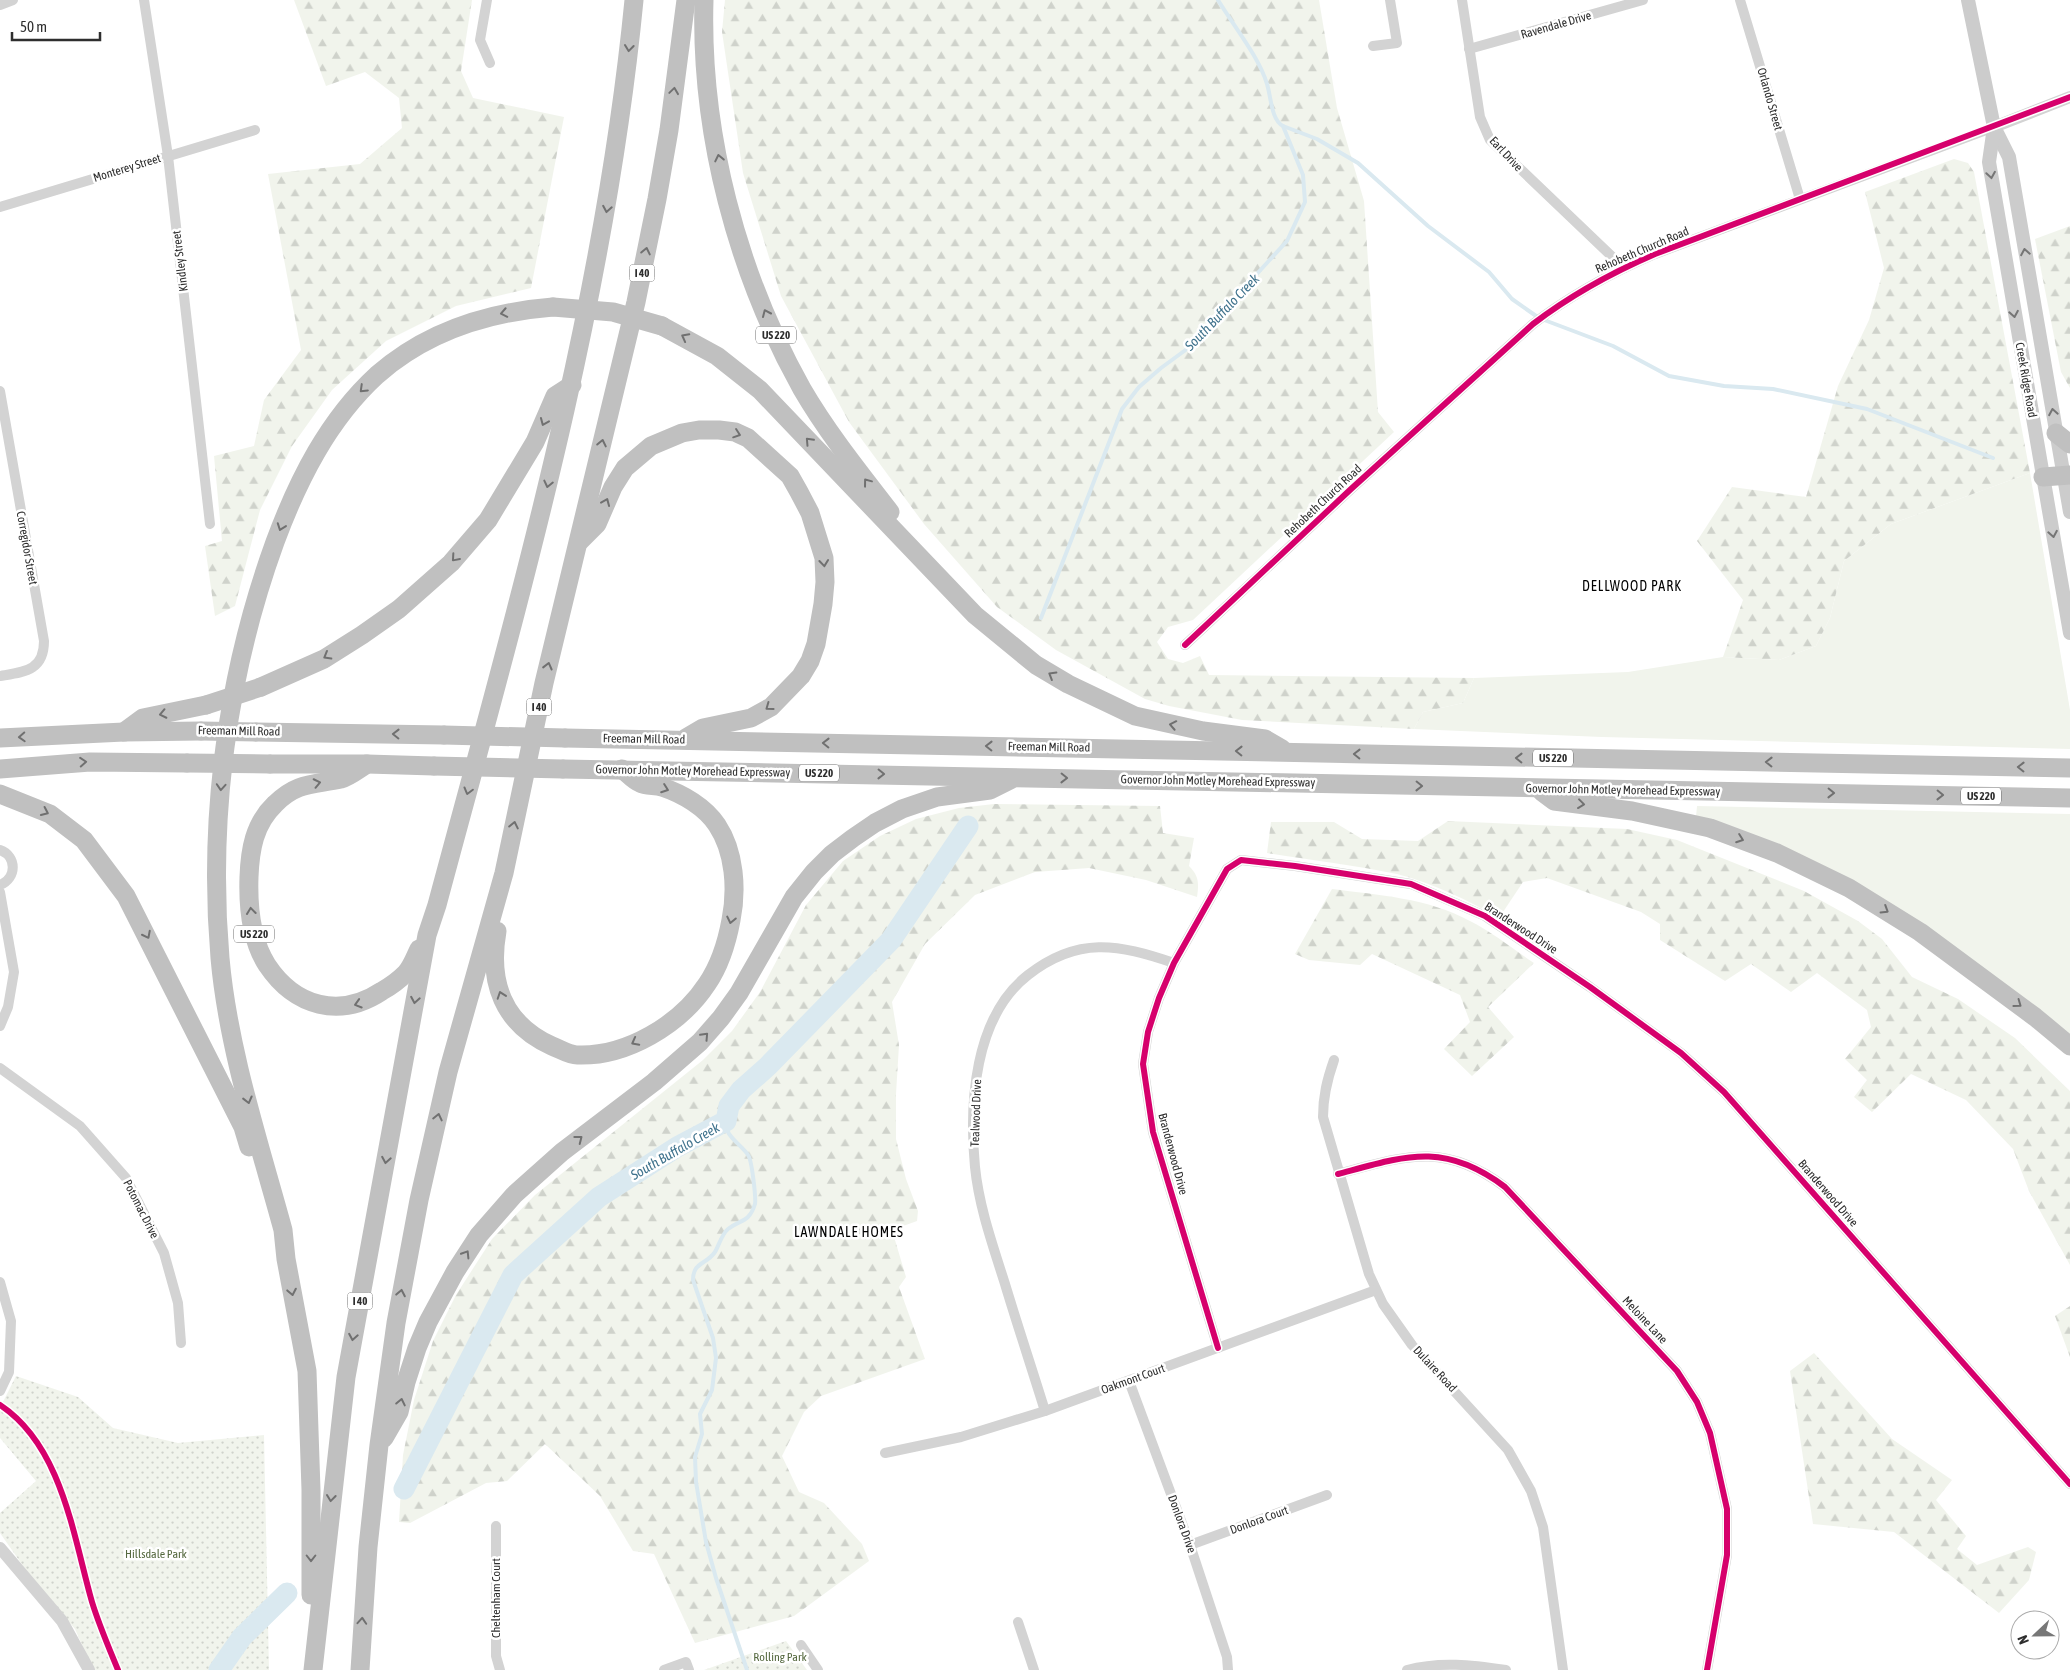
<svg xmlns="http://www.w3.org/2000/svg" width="2070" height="1670" font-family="'Asap Condensed',sans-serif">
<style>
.grass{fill:#f1f4ec}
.forest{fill:url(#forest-firs)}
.park{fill:url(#park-dots)}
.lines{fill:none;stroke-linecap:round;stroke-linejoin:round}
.stream{stroke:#dae9f0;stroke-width:4}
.river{stroke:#dae9f0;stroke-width:21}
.minor{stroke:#d3d3d3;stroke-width:10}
.tertiary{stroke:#d3d3d3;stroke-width:12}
.secondary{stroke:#ccc;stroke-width:14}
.motorway{stroke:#c0c0c0;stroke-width:19}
.motorway-bridge{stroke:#c0c0c0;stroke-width:19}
.cycleway-casing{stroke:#fff;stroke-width:9}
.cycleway{stroke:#d6006c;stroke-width:6}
.oneway{stroke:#707070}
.oneway2{stroke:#757575}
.labels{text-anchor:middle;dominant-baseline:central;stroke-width:5;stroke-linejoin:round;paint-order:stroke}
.shield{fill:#fff;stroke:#6d6d6d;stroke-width:1}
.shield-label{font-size:11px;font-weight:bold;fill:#2e2e2e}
.street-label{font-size:12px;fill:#2e2e2e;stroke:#fff}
.park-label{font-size:12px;fill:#54683e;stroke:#fff}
.water-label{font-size:14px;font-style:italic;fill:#40738d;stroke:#fff}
.neighbourhood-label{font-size:14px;letter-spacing:1px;fill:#000;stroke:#fff}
</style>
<defs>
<pattern id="forest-firs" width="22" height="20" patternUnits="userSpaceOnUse" patternTransform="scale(1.25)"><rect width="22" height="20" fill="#f1f4ec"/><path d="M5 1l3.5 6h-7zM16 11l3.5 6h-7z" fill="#cfd2cb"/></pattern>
<pattern id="park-dots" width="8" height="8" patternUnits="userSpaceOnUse" patternTransform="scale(1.25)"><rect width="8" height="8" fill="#f1f4ec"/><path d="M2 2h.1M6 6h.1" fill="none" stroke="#cfd2cb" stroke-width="1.8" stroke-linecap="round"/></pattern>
</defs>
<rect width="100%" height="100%" fill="#fff"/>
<g class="grass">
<polygon points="2030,473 2070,710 2070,749 1602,737 1414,729 1423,712 1463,703 1474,678 1628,672 1723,657 1779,660 1816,646 1830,618 1844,561 1891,524"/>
<polygon points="1697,806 2070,814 2070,1036 1891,906 1696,817"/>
</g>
<g class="forest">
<polygon points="294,0 472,0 461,71 473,98 564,117 531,288 456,306 386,341 332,390 292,446 260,510 235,606 215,616 205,546 222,541 214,456 254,446 264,400 301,350 268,174 360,164 402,128 399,98 365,72 326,86"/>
<polygon points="725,0 1319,0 1337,108 1364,201 1378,412 1394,432 1193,620 1168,627 1157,642 1168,659 1183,663 1200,656 1209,675 1474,678 1463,703 1423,712 1414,729 1242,720 1169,706 1145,699 1056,650 997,607 924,524 849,422 781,296 743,173 722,32"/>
<polygon points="1954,159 1968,163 1974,172 2030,473 1891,524 1844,561 1830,618 1816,646 1779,660 1723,657 1743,600 1697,541 1732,487 1806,497 1838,386 1869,320 1884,268 1865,192"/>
<polygon points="2070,226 2070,388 2061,372 2035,239"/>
<path d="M994,804L1160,806L1163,833L1194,838L1189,866C1199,876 1199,883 1197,897L1146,880L1089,868L1035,872L975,895L925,944L892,1002L899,1045L896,1094V1139L906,1179L918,1211L917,1221L892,1230L906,1277L899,1287L925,1359L821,1396L804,1412L782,1456L799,1492L824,1503L862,1544L869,1561L794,1616L695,1643L654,1554L633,1551L600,1496L545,1444L507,1481L486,1483L410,1523L399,1522L403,1455L414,1400L433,1341L456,1295L492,1239L535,1195L703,1060L732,1031L760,992L806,905L843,861L880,836L916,819L959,808Z"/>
<path d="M1448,821L1627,829L1677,840L1804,891L1858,921L1882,939L1912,977L1958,999L2015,1038L2070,1091V1265L2029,1191L2013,1149L1966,1100L1911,1074L1872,1112L1854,1097L1867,1080L1845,1059L1871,1027L1867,1010L1817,973L1791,992L1751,964L1725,981L1660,940V924L1641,912L1547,878L1523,882L1499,918C1467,900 1433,883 1397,874C1354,865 1310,860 1267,853L1271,822H1334L1362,839L1418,841Z"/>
<path d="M1332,889C1378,895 1428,898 1470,921C1492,932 1513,949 1534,963L1488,1007L1514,1037L1472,1076L1444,1049L1470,1022L1460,995L1372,954L1360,965L1309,960L1295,954Z"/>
<polygon points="2070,1306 2070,1357 2055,1316"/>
<polygon points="1814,1353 1892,1439 1952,1480 1936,1500 1966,1536 1957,1549 1977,1565 2028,1547 2036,1552 2029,1580 1999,1613 1894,1532 1813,1524 1790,1371"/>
</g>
<g class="park">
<polygon points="16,1376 78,1397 113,1428 178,1443 264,1435 269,1670 93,1670 75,1629 28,1573 0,1533 0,1513 36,1481 0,1438 0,1408"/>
<polygon points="786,1641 807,1670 704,1670"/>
</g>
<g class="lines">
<g class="stream">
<polyline points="1283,126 1317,139 1358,163 1428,226 1489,272 1512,299 1539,318 1613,346 1669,376 1724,386 1773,389 1867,409 1993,458"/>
<path d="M1041,618L1122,409L1139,387L1161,368L1191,346L1287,241L1305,202L1303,175L1283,126C1271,120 1271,96 1267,84C1259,57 1233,25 1218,0"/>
<path d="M726,1121C723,1135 742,1145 748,1155C752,1160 756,1198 755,1204C749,1223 741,1219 728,1229C722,1234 719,1245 715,1252C706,1265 693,1262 693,1280L713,1338L716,1358L712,1390L700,1414L702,1434L695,1457L696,1482L706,1542L716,1578L747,1670"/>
</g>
<g class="river">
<polyline points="404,1489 513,1275 599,1197 677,1147 726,1121 729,1106 741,1090 768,1066 891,940 968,826"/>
<polyline points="219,1670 242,1637 287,1593"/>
</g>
<g class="minor">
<polyline points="144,0 168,156 210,524"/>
<polyline points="487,0 480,40 490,63"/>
<polyline points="1462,0 1480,117 1490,140 1624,268"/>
<polyline points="1740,0 1800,199"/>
<polyline points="0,5 13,0"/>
<polyline points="1373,46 1397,43 1390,0"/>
<polyline points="1469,49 1643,0"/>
<polyline points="0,207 255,130"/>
<path d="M0,391L44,641C44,671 24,672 0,676"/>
<path d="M1185,645L1351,489L1533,324C1571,295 1611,273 1655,254L1994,127"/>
<path d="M0,850C17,856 17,878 0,885"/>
<polyline points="0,892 14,972 8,1007 0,1026"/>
<path d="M1334,1060C1327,1080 1323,1096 1323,1117L1369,1274L1383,1304L1412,1345L1508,1450L1531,1491L1543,1527L1563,1670"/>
<polyline points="0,1068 80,1126 126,1178 164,1253 178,1303 181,1343"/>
<path d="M1338,1174C1405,1156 1444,1141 1505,1187L1677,1371L1697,1402L1710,1433L1727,1509V1555L1707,1670"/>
<polyline points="0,1282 11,1321 9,1372 0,1391"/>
<polyline points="1218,1348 1153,1132 1143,1064 1148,1032 1159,998 1174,963 1227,869 1241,860 1295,866 1411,884 1485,916 1590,987 1681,1053 1724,1092 2070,1484"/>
<polyline points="1129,1381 1190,1545 1227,1657 1228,1670"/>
<path d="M1045,1411C1032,1369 1018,1327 1005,1284C993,1246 979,1207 975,1167C969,1104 974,1017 1028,975C1078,936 1118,944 1174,963"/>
<polyline points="885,1453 961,1437 1045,1411 1376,1290"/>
<polyline points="496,1526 496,1656 500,1670"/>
<polyline points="1190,1545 1327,1495"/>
<polyline points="1018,1622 1034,1670"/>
<polyline points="801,1645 818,1670"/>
<polyline points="664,1670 686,1662 689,1670"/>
<path d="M1407,1670C1440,1661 1472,1665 1506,1670"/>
</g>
<g class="tertiary">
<polyline points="1994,127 2070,97"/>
<polyline points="0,1548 62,1621 89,1670"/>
</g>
<g class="secondary">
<polyline points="1968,0 1994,127 2009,157 2070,512"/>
<polyline points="1994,127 1989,162 2070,633"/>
</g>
<g class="motorway">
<path d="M704,0C700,133 737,273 802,389C827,432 859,472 890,512"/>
<polyline points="662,326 717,356 760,390 975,615 1036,665 1068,684 1135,716 1203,731 1265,739 1282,749"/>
<polyline points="2056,433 2070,444"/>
<polyline points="2043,477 2070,475"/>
<polyline points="580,541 597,524 613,487 625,468 651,446 682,433 699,430 719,430 735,432 748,438 790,476 799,492 810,513 824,558 825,582 823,604 816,644 810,661 801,676 771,707 751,718 703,728 686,738"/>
<polyline points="261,687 324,659 362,635 399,609 451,563 488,520 535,442 555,396 572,385"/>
<polyline points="124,732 143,718 206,705"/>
<polyline points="256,732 444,735"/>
<polyline points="0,738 124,732 201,731"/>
<polyline points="565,738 2070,768"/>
<polyline points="270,764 367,764 434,766"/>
<path d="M367,764C359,769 349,777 341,779C313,785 297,782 275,804C254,824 250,850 249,877C248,906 251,940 267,965C295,1007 340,1019 382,991C391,986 399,980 406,973C412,966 415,957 419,949"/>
<polyline points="0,769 90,762 187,763"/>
<polyline points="563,769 2070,798"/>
<polyline points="1542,792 1554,801 1632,811 1710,828 1777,853 1849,888 1920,932 2035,1017 2070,1046"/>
<polyline points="0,794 50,814 84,840 126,896 243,1127 249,1147"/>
<path d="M497,931C488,982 503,1024 552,1046C560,1049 569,1055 577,1055C626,1057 680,1025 707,984C720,965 727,942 731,920C737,890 735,852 717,825C705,807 683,794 662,787C655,785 646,786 640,783C634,781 627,773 622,769"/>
<polyline points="384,1438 399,1412 406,1382 417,1348 428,1322 455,1272 479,1235 514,1195 562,1152 654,1082 700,1042 721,1018 739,993 794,897 814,872 832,854 853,838 875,823 902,809 937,797 990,790 1010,780"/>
<path d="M311,1595V1490L307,1371L286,1259L283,1230C259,1142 228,1049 220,958C208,818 227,674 275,542C298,480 328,420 377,375C426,332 489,312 553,307"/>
<path d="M313,1670L346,1377L427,935L437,905C517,607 604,309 634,0"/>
<polyline points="360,1670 368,1547 379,1445 396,1323 419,1200 448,1072 504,873 544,683 636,302 657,199 669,130 686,0"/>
</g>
<g class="motorway-bridge">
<polyline points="553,307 613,312 662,326"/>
<polyline points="206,705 261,687"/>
<polyline points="201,731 256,732"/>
<polyline points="444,735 565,738"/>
<polyline points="187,763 270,764"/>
<polyline points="434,766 563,769"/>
</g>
<defs>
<g id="cycleway">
<path d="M1185,645L1351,489L1533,324C1571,295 1611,273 1655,254L2070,97"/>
<path d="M1338,1174C1405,1156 1444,1141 1505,1187L1677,1371L1697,1402L1710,1433L1727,1509V1555L1707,1670"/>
<polyline points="1218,1348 1153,1132 1143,1064 1148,1032 1159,998 1174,963 1227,869 1241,860 1295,866 1411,884 1485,916 1590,987 1681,1053 1724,1092 2070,1484"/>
<path d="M0,1405C62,1446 73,1535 92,1602C99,1625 109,1648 118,1670"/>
</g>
</defs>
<use href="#cycleway" class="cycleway-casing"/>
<use href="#cycleway" class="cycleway"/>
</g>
<defs><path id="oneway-chevron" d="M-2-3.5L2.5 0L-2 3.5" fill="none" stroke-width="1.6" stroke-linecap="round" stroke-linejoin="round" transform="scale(1.25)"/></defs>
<g class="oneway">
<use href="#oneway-chevron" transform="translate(629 48) rotate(97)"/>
<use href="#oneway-chevron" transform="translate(674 91) rotate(-82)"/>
<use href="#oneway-chevron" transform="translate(719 158) rotate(-102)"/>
<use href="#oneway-chevron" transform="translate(607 209) rotate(100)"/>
<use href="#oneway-chevron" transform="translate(646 251) rotate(-78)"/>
<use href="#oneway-chevron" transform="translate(504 313) rotate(169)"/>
<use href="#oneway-chevron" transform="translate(766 313) rotate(-114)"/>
<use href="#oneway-chevron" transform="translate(685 337) rotate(-152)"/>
<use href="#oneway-chevron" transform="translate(363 389) rotate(136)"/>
<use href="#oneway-chevron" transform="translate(544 422) rotate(113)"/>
<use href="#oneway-chevron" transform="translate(737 434) rotate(19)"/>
<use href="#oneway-chevron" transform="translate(809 441) rotate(-133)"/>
<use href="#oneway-chevron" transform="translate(602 443) rotate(-78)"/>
<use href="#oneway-chevron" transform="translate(867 482) rotate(-127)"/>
<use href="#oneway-chevron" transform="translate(548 484) rotate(103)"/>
<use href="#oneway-chevron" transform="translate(606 502) rotate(-67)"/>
<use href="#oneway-chevron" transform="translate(281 527) rotate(110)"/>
<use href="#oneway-chevron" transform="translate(455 558) rotate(131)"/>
<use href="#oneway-chevron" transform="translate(824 563) rotate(84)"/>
<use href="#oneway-chevron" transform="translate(327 656) rotate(150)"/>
<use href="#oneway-chevron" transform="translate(548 666) rotate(-76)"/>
<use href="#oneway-chevron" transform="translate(1052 675) rotate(-149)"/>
<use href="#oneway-chevron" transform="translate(769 707) rotate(144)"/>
<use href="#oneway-chevron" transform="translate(163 714) rotate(168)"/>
<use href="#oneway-chevron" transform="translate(1173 725) rotate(-169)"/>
<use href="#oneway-chevron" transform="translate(396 734) rotate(-179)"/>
<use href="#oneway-chevron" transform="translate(22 737) rotate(177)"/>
<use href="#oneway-chevron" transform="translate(826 743) rotate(-179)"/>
<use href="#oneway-chevron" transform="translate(989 746) rotate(-179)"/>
<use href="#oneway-chevron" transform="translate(1239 751) rotate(-179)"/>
<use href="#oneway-chevron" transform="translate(1357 754) rotate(-179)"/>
<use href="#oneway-chevron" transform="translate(1519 758) rotate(-179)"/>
<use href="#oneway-chevron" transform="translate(83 762) rotate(-4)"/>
<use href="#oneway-chevron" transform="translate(1769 762) rotate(-179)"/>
<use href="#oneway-chevron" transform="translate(2021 767) rotate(-179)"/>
<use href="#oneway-chevron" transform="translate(881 774) rotate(1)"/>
<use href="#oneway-chevron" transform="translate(1064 778) rotate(1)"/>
<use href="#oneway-chevron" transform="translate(317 783) rotate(-12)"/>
<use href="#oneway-chevron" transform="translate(1419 786) rotate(1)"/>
<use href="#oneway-chevron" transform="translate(221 787) rotate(94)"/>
<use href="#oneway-chevron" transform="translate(665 789) rotate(20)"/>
<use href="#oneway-chevron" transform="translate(468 791) rotate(105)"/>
<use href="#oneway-chevron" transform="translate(1831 793) rotate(1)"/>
<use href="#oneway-chevron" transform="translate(1940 795) rotate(1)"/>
<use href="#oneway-chevron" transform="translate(1581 804) rotate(7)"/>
<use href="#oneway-chevron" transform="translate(45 812) rotate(25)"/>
<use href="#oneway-chevron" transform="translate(514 825) rotate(-78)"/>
<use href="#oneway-chevron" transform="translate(1740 839) rotate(20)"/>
<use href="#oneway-chevron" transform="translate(1885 910) rotate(32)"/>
<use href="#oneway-chevron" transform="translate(251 911) rotate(-97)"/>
<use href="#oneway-chevron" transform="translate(731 920) rotate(102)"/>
<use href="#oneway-chevron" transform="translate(147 935) rotate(63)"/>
<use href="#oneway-chevron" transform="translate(501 995) rotate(-109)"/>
<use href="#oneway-chevron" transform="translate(415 1000) rotate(100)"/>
<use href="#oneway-chevron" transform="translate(358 1004) rotate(163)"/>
<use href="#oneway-chevron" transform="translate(2018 1004) rotate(36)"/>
<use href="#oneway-chevron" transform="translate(705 1036) rotate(-47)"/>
<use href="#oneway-chevron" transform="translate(635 1042) rotate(152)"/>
<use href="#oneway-chevron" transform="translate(248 1100) rotate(76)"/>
<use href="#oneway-chevron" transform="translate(438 1117) rotate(-77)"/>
<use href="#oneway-chevron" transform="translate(579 1139) rotate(-38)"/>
<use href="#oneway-chevron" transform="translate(386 1160) rotate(100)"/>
<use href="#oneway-chevron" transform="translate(466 1254) rotate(-58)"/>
<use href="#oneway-chevron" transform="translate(292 1292) rotate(79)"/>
<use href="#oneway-chevron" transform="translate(401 1293) rotate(-79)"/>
<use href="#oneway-chevron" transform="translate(353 1337) rotate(100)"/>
<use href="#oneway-chevron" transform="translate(401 1402) rotate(-78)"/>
<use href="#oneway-chevron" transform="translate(331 1498) rotate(97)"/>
<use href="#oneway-chevron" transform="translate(311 1558) rotate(90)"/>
<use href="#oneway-chevron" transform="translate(362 1621) rotate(-86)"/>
</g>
<g class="oneway2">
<use href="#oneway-chevron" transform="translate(1991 175) rotate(81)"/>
<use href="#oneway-chevron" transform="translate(2025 252) rotate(-100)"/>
<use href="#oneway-chevron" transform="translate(2014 314) rotate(80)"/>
<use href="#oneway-chevron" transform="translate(2053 412) rotate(-100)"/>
<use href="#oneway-chevron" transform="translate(2053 534) rotate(80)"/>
</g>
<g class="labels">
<g class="shield">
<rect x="629.5" y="264.5" width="25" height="17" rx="4"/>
<rect x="756" y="326.5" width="40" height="17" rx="4"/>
<rect x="526.5" y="698.5" width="25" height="17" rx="4"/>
<rect x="1533" y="749.5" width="40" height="17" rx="4"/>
<rect x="799" y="764.5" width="40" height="17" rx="4"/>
<rect x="1961" y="787.5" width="40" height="17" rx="4"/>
<rect x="234" y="925.5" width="40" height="17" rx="4"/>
<rect x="347.5" y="1292.5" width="25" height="17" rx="4"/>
</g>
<g class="shield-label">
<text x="642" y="273">I 40</text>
<text x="776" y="335">US 220</text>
<text x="539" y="707">I 40</text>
<text x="1553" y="758">US 220</text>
<text x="819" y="773">US 220</text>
<text x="1981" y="796">US 220</text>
<text x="254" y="934">US 220</text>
<text x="360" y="1301">I 40</text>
</g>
<g class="street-label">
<text transform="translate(1556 25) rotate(-16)">Ravendale Drive</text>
<text transform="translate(1770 99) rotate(74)">Orlando Street</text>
<text transform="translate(1506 154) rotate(47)">Earl Drive</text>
<text transform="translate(127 168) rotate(-17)">Monterey Street</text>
<text transform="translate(1642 250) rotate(-23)">Rehobeth Church Road</text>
<text transform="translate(180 261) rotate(-97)">Kindley Street</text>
<text transform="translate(2026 380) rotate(80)">Creek Ridge Road</text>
<text transform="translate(1323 501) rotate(-43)">Rehobeth Church Road</text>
<text transform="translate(27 548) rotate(80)">Corregidor Street</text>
<text transform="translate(239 731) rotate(1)">Freeman Mill Road</text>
<text transform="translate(644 739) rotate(1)">Freeman Mill Road</text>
<text transform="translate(1049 747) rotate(1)">Freeman Mill Road</text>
<text transform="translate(693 771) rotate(1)">Governor John Motley Morehead Expressway</text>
<text transform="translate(1218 781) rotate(1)">Governor John Motley Morehead Expressway</text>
<text transform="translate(1623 790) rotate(1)">Governor John Motley Morehead Expressway</text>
<text transform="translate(1521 928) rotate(33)">Branderwood Drive</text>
<text transform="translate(976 1113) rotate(-88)">Tealwood Drive</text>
<text transform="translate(1173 1154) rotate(75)">Branderwood Drive</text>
<text transform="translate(1828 1193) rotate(49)">Branderwood Drive</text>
<text transform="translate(141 1209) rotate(63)">Potomac Drive</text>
<text transform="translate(1645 1320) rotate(47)">Meloine Lane</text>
<text transform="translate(1435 1369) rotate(47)">Dulaire Road</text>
<text transform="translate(1133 1379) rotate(-20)">Oakmont Court</text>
<text transform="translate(1259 1520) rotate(-20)">Donlora Court</text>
<text transform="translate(1182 1524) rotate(70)">Donlora Drive</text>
<text transform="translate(496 1598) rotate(-90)">Cheltenham Court</text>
</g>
<g class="park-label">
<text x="156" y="1554">Hillsdale Park</text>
<text x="780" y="1657">Rolling Park</text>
</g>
<g class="water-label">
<text transform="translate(1222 312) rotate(-46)">South Buffalo Creek</text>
<text transform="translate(675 1151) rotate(-30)">South Buffalo Creek</text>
</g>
<g class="neighbourhood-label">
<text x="1632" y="586">DELLWOOD PARK</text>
<text x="849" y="1232">LAWNDALE HOMES</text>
</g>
</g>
<g transform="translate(2035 1635) rotate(248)"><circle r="24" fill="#ffffff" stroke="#ababab"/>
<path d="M0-4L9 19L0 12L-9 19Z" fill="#777777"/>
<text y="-8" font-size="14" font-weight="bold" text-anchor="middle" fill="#2e2e2e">N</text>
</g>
<path d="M12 32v8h88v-8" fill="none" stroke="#2e2e2e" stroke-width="2.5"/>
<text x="20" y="32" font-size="15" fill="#2e2e2e" stroke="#ffffff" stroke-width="4" paint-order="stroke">50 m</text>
</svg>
